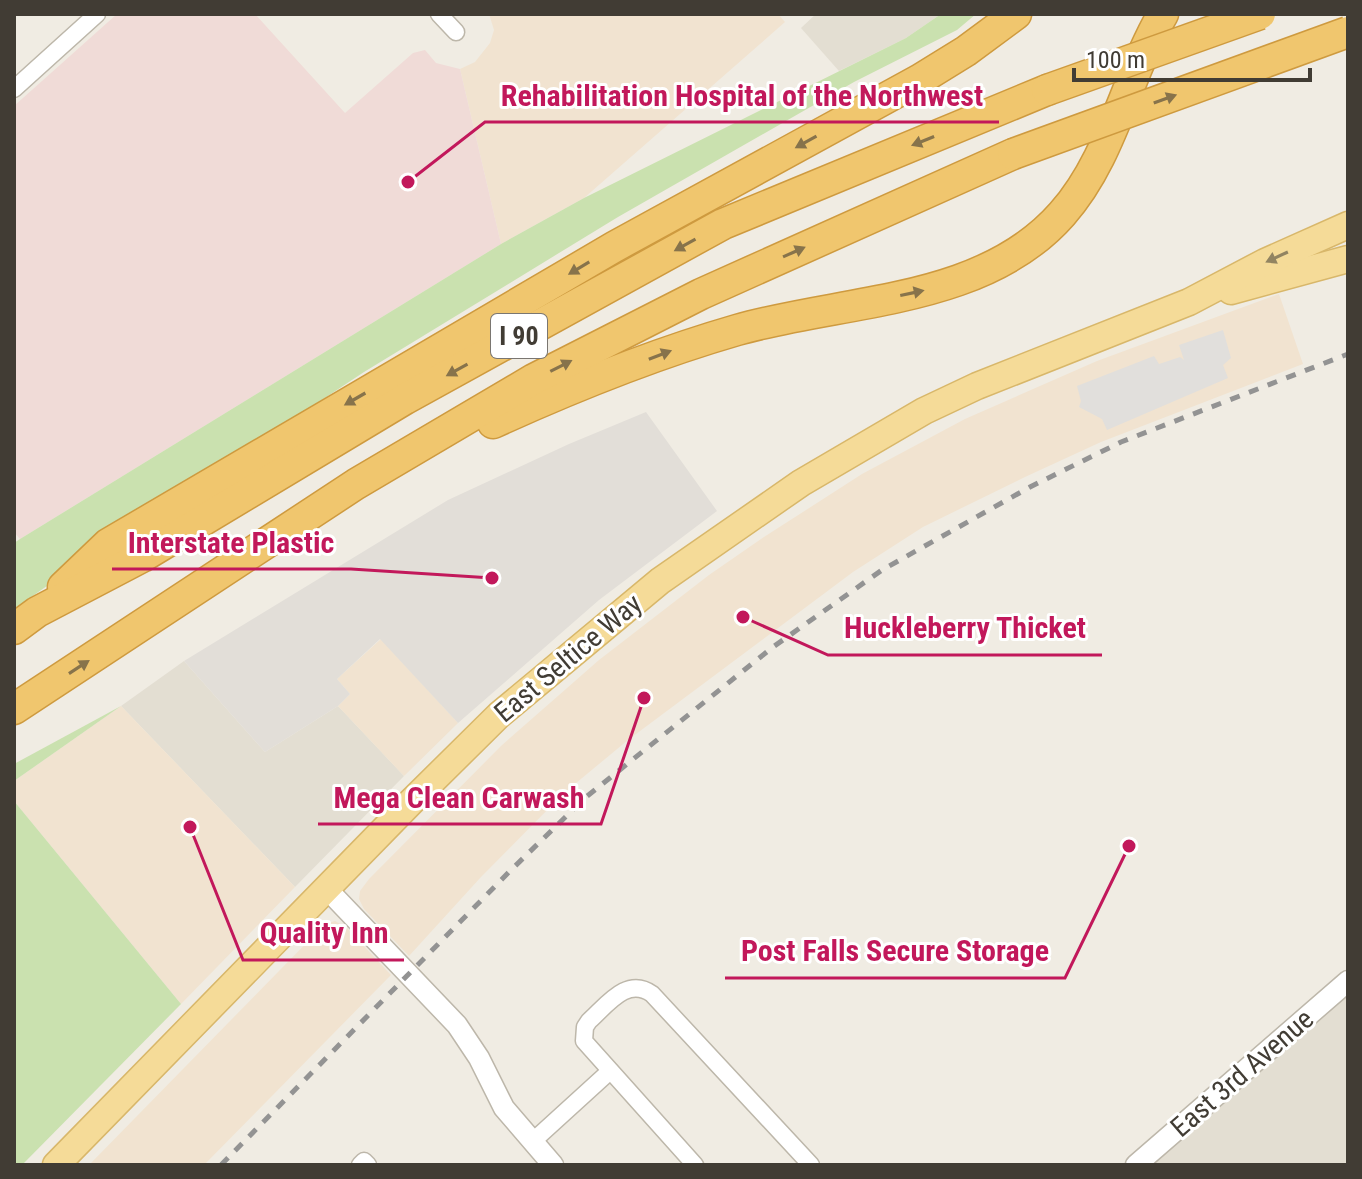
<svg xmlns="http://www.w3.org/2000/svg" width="1362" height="1179" font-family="'Roboto Condensed',sans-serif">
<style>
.residential{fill:#e3ded2}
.commercial{fill:#f1e3d0}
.industrial{fill:#e2ded8}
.medical{fill:#f0dbd7}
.green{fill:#cae1af}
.parking{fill:#e1dfdc}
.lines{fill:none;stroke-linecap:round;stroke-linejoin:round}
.minor-casing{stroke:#bdb7aa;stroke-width:19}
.tertiary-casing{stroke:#bdb7aa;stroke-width:23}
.primary-casing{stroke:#d8b76a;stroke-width:29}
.motorway-casing{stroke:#ce9a3f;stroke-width:33}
.minor{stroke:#fff;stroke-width:16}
.tertiary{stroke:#fff;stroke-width:20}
.primary{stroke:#f5db98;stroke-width:26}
.motorway{stroke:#f0c66e;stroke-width:30}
.rail{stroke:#939393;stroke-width:5;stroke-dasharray:10 10;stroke-linecap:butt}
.motorway-bridge-casing{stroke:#ce9a3f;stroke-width:33;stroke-linecap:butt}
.motorway-bridge{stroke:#f0c66e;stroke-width:30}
.oneway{fill:#87734b}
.oneway2{fill:#928461}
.labels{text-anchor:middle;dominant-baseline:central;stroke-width:6;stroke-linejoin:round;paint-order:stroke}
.shield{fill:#fff;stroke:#7a7671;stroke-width:2}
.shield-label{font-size:26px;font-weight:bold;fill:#413c34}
.street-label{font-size:28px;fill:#413c34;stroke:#fff}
.leader{fill:none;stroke:#c2185b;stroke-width:3}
.callout-dot{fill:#c2185b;stroke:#fff;stroke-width:3}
.callout-label{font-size:30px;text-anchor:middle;font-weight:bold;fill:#c2185b;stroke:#fff;stroke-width:6;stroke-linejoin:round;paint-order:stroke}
</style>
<rect width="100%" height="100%" fill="#f0ece3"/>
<g class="residential">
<polygon points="816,14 941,14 906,38 839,71 801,28"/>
<polygon points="184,661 265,752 338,706 404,776 295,887 121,706"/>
<polygon points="1348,981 1348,1165 1136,1165"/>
</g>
<g class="commercial">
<polygon points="489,14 778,14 785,22 584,198 501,244 460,69 475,62 490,43 494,30"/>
<polygon points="1279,294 1303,364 1101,442 1025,477 923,527 853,572 628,740 564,793 481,877 409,956 364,909 359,899 360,891 369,879 501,746 599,660 709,575 761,539 862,474 965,419 1097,361"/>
<polygon points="381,639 458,723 404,776 338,706 350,694 337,679"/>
<polygon points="121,706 295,887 181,1004 14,801 14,781"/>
<polygon points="335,921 346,927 391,975 204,1165 89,1165 325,924"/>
</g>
<polygon class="industrial" points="646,412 717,511 599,600 458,723 380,639 337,679 350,694 338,706 265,752 184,661 448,500 569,444"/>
<polygon class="medical" points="117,14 255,14 345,113 413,53 425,50 436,63 460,69 501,244 20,539 14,532 14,106"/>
<g class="green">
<polygon points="941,14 976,14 957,30 854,82 618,217 364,372 150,514 14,609 14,543 20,539 501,244 584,198 906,38"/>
<polygon points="121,706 14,781 14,764"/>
<polygon points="14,801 181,1004 22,1165 14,1165"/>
</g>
<polygon class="parking" points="1223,330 1231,358 1223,365 1228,378 1107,430 1102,419 1079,407 1081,401 1077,386 1154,356 1159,364 1180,357 1184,360 1179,345"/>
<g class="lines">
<defs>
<g id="minor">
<polyline points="439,14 456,32"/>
<polyline points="14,89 97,14"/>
<polyline points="532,1142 610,1071"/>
<polyline points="360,1165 364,1161 368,1165"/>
<path d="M695,1165L584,1041L585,1027L589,1021C607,1005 627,976 652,994L811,1165"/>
</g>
<g id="tertiary">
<polyline points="326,888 457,1025 479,1058 504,1108 553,1165"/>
<polyline points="1136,1165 1348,981"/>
</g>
<g id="primary">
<polyline points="1231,291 1348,259"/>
<polyline points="56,1165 411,802 499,715 660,581 801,483 924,411 977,386 1189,302 1265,262 1348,225"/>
</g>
<g id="motorway">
<path d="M493,423C572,387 654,354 737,330C845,299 983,304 1062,214C1112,158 1126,77 1163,14"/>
<polyline points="63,587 108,544 614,247 919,80 966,51 1016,14"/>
<polyline points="14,629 37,612 142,557 405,399 723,224 1047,90"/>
<polyline points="14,709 356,484 534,379 701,294 1013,154"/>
</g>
</defs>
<use href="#minor" class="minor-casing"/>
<use href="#tertiary" class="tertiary-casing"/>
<use href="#primary" class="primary-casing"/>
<use href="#motorway" class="motorway-casing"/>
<use href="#minor" class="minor"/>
<use href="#tertiary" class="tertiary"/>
<use href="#primary" class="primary"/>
<use href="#motorway" class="motorway"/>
<polyline class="rail" points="221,1165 511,870 586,797 773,647 882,570 1030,487 1121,442 1348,354"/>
<defs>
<g id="motorway-bridge">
<polyline points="1047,90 1260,14"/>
<polyline points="1013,154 1348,32"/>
</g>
</defs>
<use href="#motorway-bridge" class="motorway-bridge-casing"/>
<use href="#motorway-bridge" class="motorway-bridge"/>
</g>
<defs><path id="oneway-solid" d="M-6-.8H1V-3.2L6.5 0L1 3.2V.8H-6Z" transform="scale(2)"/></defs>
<g class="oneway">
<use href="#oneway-solid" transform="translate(1165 99) rotate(-20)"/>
<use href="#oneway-solid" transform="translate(923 141) rotate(158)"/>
<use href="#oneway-solid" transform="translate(806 142) rotate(151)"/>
<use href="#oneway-solid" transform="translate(685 245) rotate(151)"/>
<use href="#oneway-solid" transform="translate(794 252) rotate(-24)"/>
<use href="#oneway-solid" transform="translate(579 268) rotate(149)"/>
<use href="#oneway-solid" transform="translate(912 293) rotate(-12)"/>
<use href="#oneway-solid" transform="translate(660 355) rotate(-21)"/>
<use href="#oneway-solid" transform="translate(561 366) rotate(-27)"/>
<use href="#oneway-solid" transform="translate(457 370) rotate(151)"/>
<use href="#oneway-solid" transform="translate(355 399) rotate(150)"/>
<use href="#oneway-solid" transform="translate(79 667) rotate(-33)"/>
</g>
<use class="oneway2" href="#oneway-solid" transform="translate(1277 257) rotate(155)"/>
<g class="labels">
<rect class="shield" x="491" y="314" width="56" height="44" rx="6"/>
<g class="shield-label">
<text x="519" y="336">I 90</text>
</g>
<g class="street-label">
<text transform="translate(568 658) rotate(-40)">East Seltice Way</text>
<text transform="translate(1242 1073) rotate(-41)">East 3rd Avenue</text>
</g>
</g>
<path class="leader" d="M408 182L485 122H999M492 578L351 569H112M743 617L828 655H1102M644 698L601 824H318M190 827L243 960H404M1129 846L1065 978H725"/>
<g class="callout-dot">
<circle cx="408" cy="182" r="8"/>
<circle cx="492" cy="578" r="8"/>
<circle cx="743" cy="617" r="8"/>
<circle cx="644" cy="698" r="8"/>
<circle cx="190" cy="827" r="8"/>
<circle cx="1129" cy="846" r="8"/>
</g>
<g class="callout-label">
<text x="742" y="106">Rehabilitation Hospital of the Northwest</text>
<text x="231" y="553">Interstate Plastic</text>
<text x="965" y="638">Huckleberry Thicket</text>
<text x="459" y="808">Mega Clean Carwash</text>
<text x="324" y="943">Quality Inn</text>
<text x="895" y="961">Post Falls Secure Storage</text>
</g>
<rect width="1362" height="1179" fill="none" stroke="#413c34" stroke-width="32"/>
<path d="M1074 68v12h236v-12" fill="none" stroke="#413c34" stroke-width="4"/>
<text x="1086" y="68" font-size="24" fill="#413c34" stroke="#ffffff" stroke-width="6" paint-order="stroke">100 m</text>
</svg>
